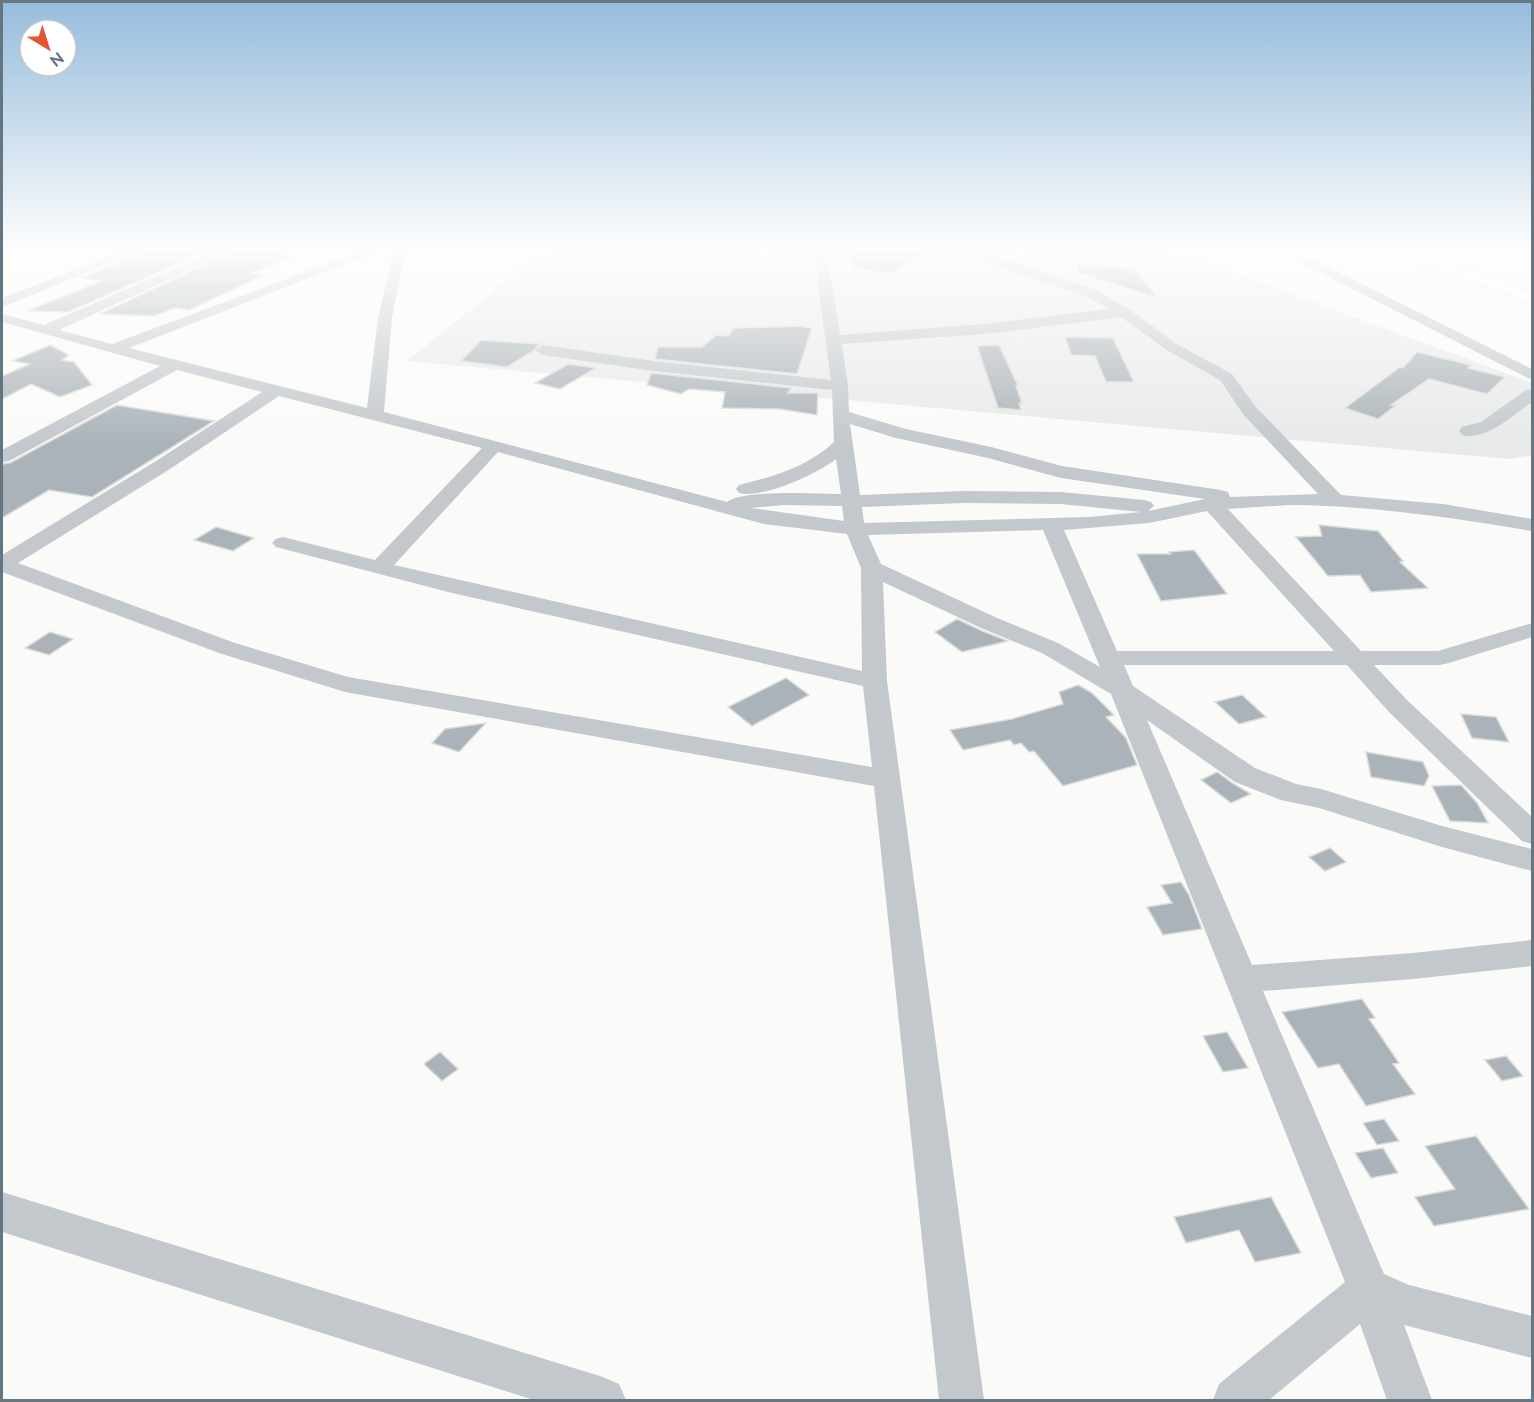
<svg xmlns="http://www.w3.org/2000/svg" width="1534" height="1402" font-family="Raleway,sans-serif">
<style>
.built{fill:#e8e9e9}
.building{fill:#aab3b9;stroke:#dcdcda;stroke-width:1.5}
.lines{fill:none;stroke-linecap:round;stroke-linejoin:round}
.major-casing{stroke:#b5babe;stroke-width:1}
.minor{fill:#c3c8cc;fill-rule:evenodd}
.major{fill:#fff;fill-rule:evenodd}
</style>
<rect width="100%" height="100%" fill="#fafaf8"/>
<polygon class="built" points="547,248 1167,248 1532,383 1532,455 1509,459 407,361"/>
<g class="building">
<polygon points="240,248 292,248 281,254 297,256 252,273 265,275 189,310 174,308 155,316 100,314"/>
<polygon points="848,248 937,248 891,274 854,268"/>
<polygon points="149,250 166,253 185,250 206,252 68,312 27,311 101,281 81,278"/>
<polygon points="1078,264 1134,269 1158,298 1076,272"/>
<polygon points="800,326 812,328 797,374 655,359 658,347 702,347 716,335 728,336 734,328"/>
<polygon points="1065,337 1113,338 1134,382 1106,382 1095,356 1071,355"/>
<polygon points="481,340 540,344 533,351 507,367 461,361"/>
<polygon points="50,345 69,355 62,360 74,362 92,385 60,397 31,384 2,399 2,376 30,364 12,361"/>
<polygon points="999,345 1018,386 1016,386 1022,403 1019,403 1021,410 998,408 977,346"/>
<polygon points="1417,352 1471,365 1468,368 1505,377 1487,394 1429,379 1391,405 1395,406 1378,419 1345,408 1400,367 1403,368"/>
<polygon points="568,364 596,368 560,389 535,383"/>
<polygon points="651,373 791,388 788,393 818,393 817,415 779,409 722,408 725,392 689,389 681,394 647,385"/>
<polygon points="117,405 214,421 92,497 49,490 2,518 2,464 10,463"/>
<polygon points="1319,525 1378,531 1403,561 1400,562 1428,588 1371,592 1360,575 1328,576 1296,537 1322,536"/>
<polygon points="216,527 254,538 233,551 194,540"/>
<polygon points="1194,550 1227,594 1161,601 1137,554 1171,554 1169,552"/>
<polygon points="957,619 980,630 1008,641 962,652 935,632"/>
<polygon points="50,632 73,639 49,655 25,648"/>
<polygon points="786,678 809,695 752,726 728,707"/>
<polygon points="1078,685 1092,693 1114,715 1106,717 1126,738 1137,765 1063,786 1034,751 1029,752 1021,743 1014,745 1010,740 963,750 950,730 1012,719 1063,704 1059,692"/>
<polygon points="1242,695 1266,717 1239,724 1215,702"/>
<polygon points="1461,714 1496,717 1509,742 1472,738"/>
<polygon points="486,723 459,752 432,743 445,729"/>
<polygon points="1366,752 1423,762 1429,776 1424,786 1371,777"/>
<polygon points="1217,772 1234,784 1251,794 1231,803 1201,780"/>
<polygon points="1461,785 1477,803 1488,823 1450,821 1432,786"/>
<polygon points="1330,848 1346,862 1325,871 1309,857"/>
<polygon points="1181,882 1189,895 1202,929 1163,935 1147,907 1172,903 1161,885"/>
<polygon points="1362,999 1375,1018 1369,1019 1399,1063 1393,1064 1415,1094 1366,1106 1339,1064 1318,1068 1282,1012"/>
<polygon points="1227,1032 1248,1068 1223,1072 1203,1036"/>
<polygon points="440,1052 458,1069 442,1081 424,1064"/>
<polygon points="1506,1056 1523,1076 1502,1081 1485,1060"/>
<polygon points="1384,1119 1399,1141 1377,1145 1363,1123"/>
<polygon points="1476,1136 1529,1209 1434,1226 1415,1197 1455,1189 1425,1146"/>
<polygon points="1383,1148 1398,1173 1371,1178 1355,1153"/>
<polygon points="1271,1197 1301,1253 1255,1262 1239,1230 1186,1243 1174,1217"/>
</g>
<g class="lines">
<defs>
<polygon id="major" points="1380,248 1404,248 1532,292 1532,303 1382,251"/>
</defs>
<use href="#major" class="major-casing"/>
<g class="minor">
<polygon points="130,248 148,248 2,307 2,298"/>
<path d="M221,248H238L59,330L112,344L369,248H387L129,348L367,408L378,318L394,248H406L392,318L384,412L727,502C744,489 816,494 841,494L836,459C817,474 763,499 739,493L736,489L739,485C775,476 807,467 834,442L832,390L654,371L543,355L535,350L543,345L654,361L831,380L817,277V248H829L831,277L840,335L984,324L1109,309L1086,296L971,258L957,248H973L1096,290L1129,309L1175,343L1232,374L1255,406L1341,495L1443,504L1532,519V531C1455,518 1379,507 1301,505C1277,505 1252,508 1228,509L1361,651H1438L1532,623V637L1449,663L1440,665H1374L1407,700L1532,817V844L1522,841L1389,712L1347,665H1124L1133,686L1255,768L1296,784L1321,789L1442,826L1532,849V871L1442,847L1319,808L1281,800L1235,782L1147,720L1252,965L1413,953L1532,940V966L1413,979L1263,991L1384,1274L1409,1285L1532,1316V1358L1404,1325L1432,1400H1387L1360,1324L1269,1400H1213L1219,1384L1345,1282L1111,694L1042,653L981,628L883,582L887,681L984,1400H939L874,786L345,692L219,653L2,572V555L156,461L262,392L177,370L9,461L2,462V450L160,366L2,322V314L44,325ZM1121,317L1165,349L1220,380L1243,414L1318,494L1230,497L1228,492L1221,490L1062,466L991,447L906,429L849,412L848,386L842,344L984,334ZM279,396L482,448L375,560L283,537L276,539L272,543L276,547L452,593L863,686L872,767L348,677L235,643L18,563L170,469ZM850,424L896,438L988,458L1061,478L1205,499L1148,511L1154,506L1151,502L1144,500L1061,492L964,491L860,495ZM498,452L764,524L847,534L861,568L862,671L394,565ZM964,503L1061,504L1141,512L1089,517L864,523L862,507ZM784,505L842,506L844,521L751,508ZM1207,511L1334,651H1117L1064,530L1149,523ZM1043,530L1100,667L1058,643L997,618L881,564L868,535Z"/>
<polygon points="1308,257 1532,369 1532,380 1303,264 1301,261"/>
<path d="M1532,389V402C1513,415 1487,441 1462,435L1459,431L1462,427L1481,422L1526,390Z"/>
<polygon points="2,1192 603,1377 619,1384 626,1400 534,1400 2,1232"/>
</g>
<use href="#major" class="major"/>
</g>
<linearGradient id="sky" x2="0" y2="1"><stop stop-color="#96bcdc"/><stop offset="0.56" stop-color="#fdfdfc"/><stop offset="1" stop-color="#fdfdfc" stop-opacity="0"/></linearGradient>
<rect width="1534" height="444" fill="url(#sky)"/>
<rect width="1534" height="1402" fill="none" stroke="#657683" stroke-width="6"/>
<g transform="translate(48 48) rotate(142)"><circle r="28" fill="#ffffff" stroke="#c1c8cd" stroke-width="1.5"/>
<path d="M0-4.5L10 22L0 15L-10 22Z" fill="#e4572e"/>
<text y="-9" font-size="16" font-weight="bold" text-anchor="middle" fill="#657683">N</text>
</g>
</svg>
